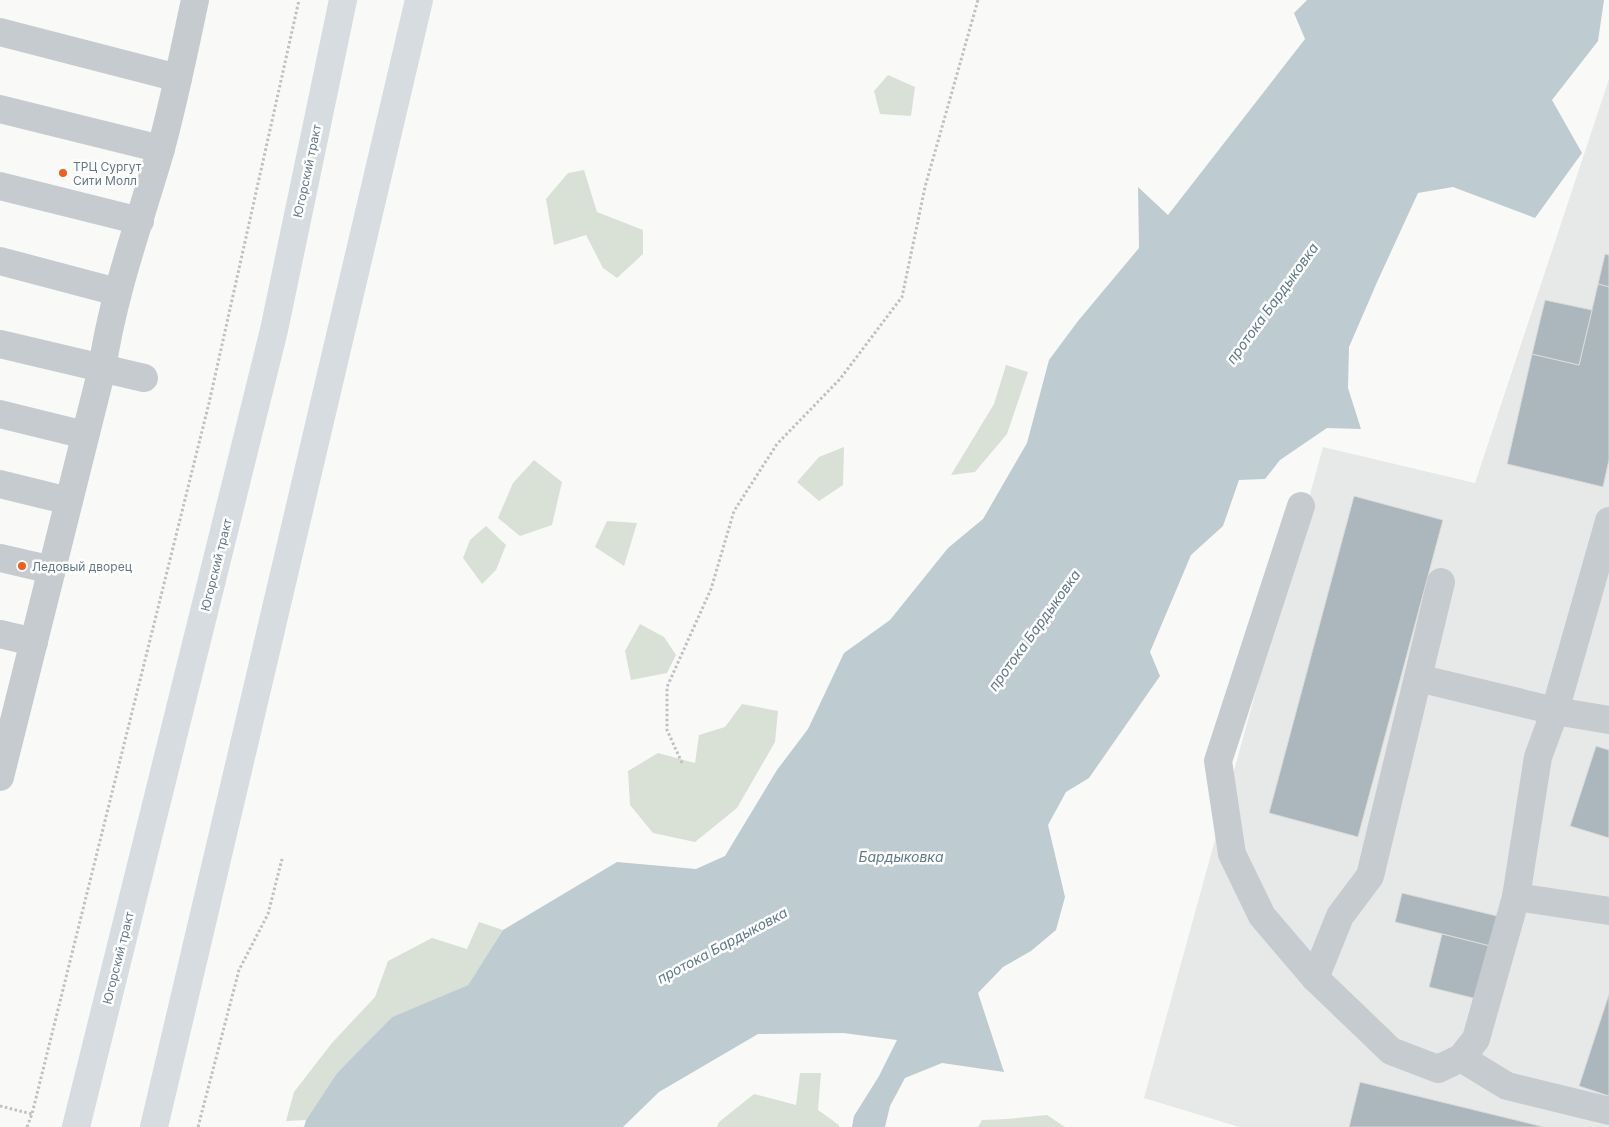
<svg xmlns="http://www.w3.org/2000/svg" width="1609" height="1127" font-family="Inter,sans-serif">
<style>
.built{fill:#e7e9e8}
.green{fill:#d9e0d6}
.water{fill:#becbd0}
.building{fill:#acb6bd;stroke:#dbdcd9}
.lines{fill:none;stroke-linecap:round;stroke-linejoin:round}
.path{stroke:#bec1c4;stroke-width:3;stroke-dasharray:2.5 2.5;stroke-linecap:butt}
.minor{stroke:#c6cbcf;stroke-width:28}
.major{stroke:#d6dce0;stroke-width:28}
.poi-dot{fill:#f65d1b;stroke:#fff;stroke-width:2}
.labels{text-anchor:middle;dominant-baseline:central;stroke-width:5;stroke-linejoin:round;paint-order:stroke}
.poi-label{font-size:12px;fill:#65788b;stroke:#fff;text-anchor:start}
.street-label{font-size:12px;fill:#65788b;stroke:#fff}
.water-label{font-size:14px;font-style:italic;fill:#617a86;stroke:#fff}
</style>
<rect width="100%" height="100%" fill="#f9faf7"/>
<polygon class="built" points="1609,79 1609,1127 1239,1127 1144,1098 1323,447 1475,483"/>
<g class="green">
<polygon points="888,75 915,87 911,116 880,114 874,91"/>
<polygon points="584,170 597,212 643,230 643,254 617,278 603,268 586,235 554,245 546,199 568,173"/>
<polygon points="1006,365 1028,372 1007,434 975,472 951,475 994,404"/>
<polygon points="844,447 843,485 819,501 797,482 819,457"/>
<polygon points="534,460 562,482 552,525 520,536 498,518 513,483"/>
<polygon points="607,521 637,523 624,566 595,547"/>
<polygon points="486,526 506,545 496,570 482,584 463,558 470,540"/>
<polygon points="640,624 664,637 676,655 667,673 631,680 625,651"/>
<polygon points="742,704 778,711 775,742 737,808 695,842 653,833 630,805 628,771 658,753 695,763 699,735 725,727"/>
<polygon points="479,922 503,930 468,985 392,1017 337,1073 306,1120 286,1121 294,1092 332,1043 375,997 388,961 432,938 467,949"/>
<polygon points="800,1073 821,1073 818,1110 839,1125 839,1127 717,1127 719,1122 754,1094 796,1105"/>
<polygon points="1047,1115 1065,1127 978,1127 982,1120 1007,1119"/>
</g>
<polygon class="water" points="1307,0 1604,0 1598,41 1552,100 1582,153 1535,218 1453,187 1418,193 1378,280 1349,347 1348,388 1361,429 1327,428 1280,460 1265,479 1239,480 1223,526 1191,555 1150,652 1160,676 1089,778 1066,792 1048,825 1065,897 1056,930 1031,951 1003,967 978,993 1004,1072 942,1063 905,1078 890,1106 885,1127 852,1127 854,1116 879,1076 897,1040 843,1033 758,1034 659,1092 623,1127 304,1127 306,1120 337,1073 392,1017 468,985 503,930 617,862 696,869 725,856 777,770 808,729 844,653 890,620 948,548 983,519 1027,443 1049,360 1078,321 1139,248 1138,187 1168,215 1305,39 1294,13"/>
<g class="building">
<polygon points="1605,254 1609,255 1609,287 1598,284"/>
<polygon points="1598,284 1609,287 1609,460 1603,487 1507,464 1532,354 1579,365"/>
<polygon points="1545,300 1592,310 1579,365 1532,354"/>
<polygon points="1354,496 1443,520 1358,837 1269,813"/>
<polygon points="1596,746 1609,750 1609,838 1570,826"/>
<polygon points="1402,893 1497,916 1490,946 1395,922"/>
<polygon points="1442,934 1490,946 1477,999 1429,987"/>
<polygon points="1609,994 1609,1096 1579,1086"/>
<polygon points="1360,1082 1544,1127 1349,1127"/>
</g>
<g class="lines">
<g class="path">
<polyline points="682,763 667,730 667,687 711,589 734,511 777,444 840,379 902,297 925,187 978,0"/>
<polyline points="0,1106 32,1114"/>
<polyline points="27,1127 32,1114 209,403 299,0"/>
<polyline points="198,1127 239,970 268,914 282,859"/>
</g>
<g class="minor">
<polyline points="0,32 178,78"/>
<polyline points="0,109 161,149"/>
<polyline points="0,186 140,221"/>
<polyline points="0,261 117,292"/>
<polyline points="0,344 144,378"/>
<polyline points="0,414 85,435"/>
<polyline points="0,484 69,501"/>
<polyline points="1301,506 1218,761 1232,854 1262,916 1315,978 1391,1051 1438,1069 1461,1058 1476,1039 1516,897 1538,757 1555,711 1609,521"/>
<polyline points="0,558 52,570"/>
<polyline points="0,634 34,642"/>
<polyline points="1418,678 1555,711 1609,720"/>
<path d="M0,777L102,369C113,294 139,224 160,152C174,102 184,51 195,0"/>
<polyline points="1516,897 1609,911"/>
<polyline points="1315,978 1340,916 1370,876 1441,582"/>
<polyline points="1461,1058 1507,1086 1609,1111"/>
</g>
<g class="major">
<polyline points="76,1127 274,330 343,0"/>
<polyline points="154,1127 419,0"/>
</g>
</g>
<g class="poi-dot">
<circle cx="63" cy="173" r="5"/>
<circle cx="22" cy="566" r="5"/>
</g>
<g class="labels">
<g class="poi-label">
<text x="73" y="166">ТРЦ Сургут<tspan x="73" dy="14">Сити Молл</tspan></text>
<text x="32" y="566">Ледовый дворец</text>
</g>
<g class="street-label">
<text transform="translate(307 171) rotate(-78)">Югорский тракт</text>
<text transform="translate(216 565) rotate(-76)">Югорский тракт</text>
<text transform="translate(118 958) rotate(-76)">Югорский тракт</text>
</g>
<g class="water-label">
<text transform="translate(1272 303) rotate(-54)">протока Бардыковка</text>
<text transform="translate(1034 630) rotate(-54)">протока Бардыковка</text>
<text x="901" y="856">Бардыковка</text>
<text transform="translate(722 945) rotate(-28)">протока Бардыковка</text>
</g>
</g>
</svg>
